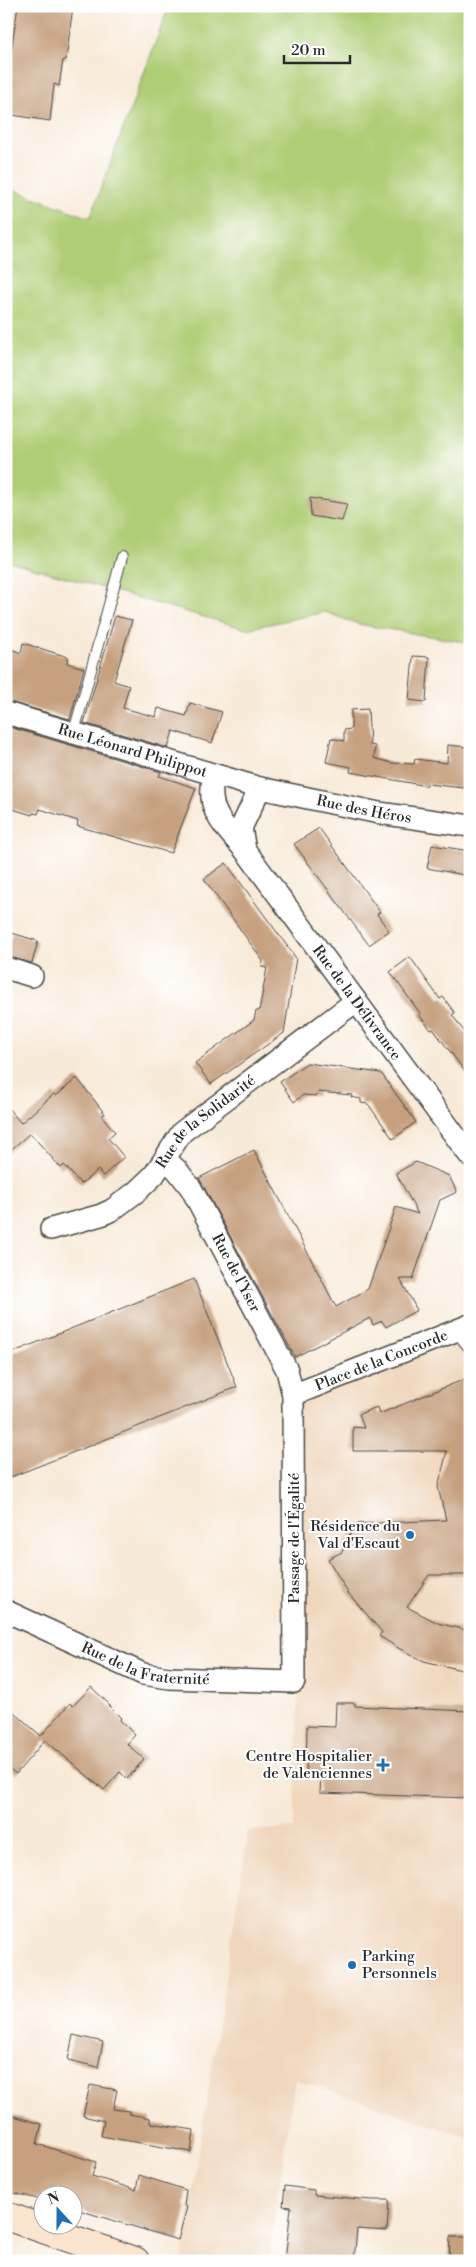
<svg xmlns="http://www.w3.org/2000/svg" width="476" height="2267" font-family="'Libre Bodoni',serif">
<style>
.built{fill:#f0d6bc}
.green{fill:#aecd74;stroke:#6c7c50}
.building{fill:#c6a07f}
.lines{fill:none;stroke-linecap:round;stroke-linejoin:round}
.lane-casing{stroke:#4a4845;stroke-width:12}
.street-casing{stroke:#4a4845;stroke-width:24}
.secondary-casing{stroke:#4a4845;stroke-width:30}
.lane{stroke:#fff;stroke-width:10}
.street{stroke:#fff;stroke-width:21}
.secondary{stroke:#fce5cf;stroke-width:28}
.poi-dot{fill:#1f6fb2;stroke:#fff;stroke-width:2}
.labels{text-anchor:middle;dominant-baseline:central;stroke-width:4;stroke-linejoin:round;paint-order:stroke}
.street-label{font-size:15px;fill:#2b2b2b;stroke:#fff}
.poi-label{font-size:15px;fill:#2b2b2b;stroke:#fff;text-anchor:end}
</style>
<rect width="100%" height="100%" fill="#fff"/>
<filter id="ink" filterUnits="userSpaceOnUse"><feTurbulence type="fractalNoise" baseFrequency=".02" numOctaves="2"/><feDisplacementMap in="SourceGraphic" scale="10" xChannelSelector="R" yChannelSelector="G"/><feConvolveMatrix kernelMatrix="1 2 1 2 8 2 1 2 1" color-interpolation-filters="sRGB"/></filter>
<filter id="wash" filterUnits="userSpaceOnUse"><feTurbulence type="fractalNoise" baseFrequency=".0096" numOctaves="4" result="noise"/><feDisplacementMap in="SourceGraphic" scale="20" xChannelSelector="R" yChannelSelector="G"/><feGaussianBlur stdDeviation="1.12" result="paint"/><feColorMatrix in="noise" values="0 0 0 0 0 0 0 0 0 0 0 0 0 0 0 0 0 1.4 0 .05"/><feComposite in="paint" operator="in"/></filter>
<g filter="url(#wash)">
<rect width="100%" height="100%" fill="#f8ead8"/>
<polygon class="built" points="470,1329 470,2138 295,2079 268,2261 182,2261 248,1831 294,1828 298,1702 308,1629 298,1401"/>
<polygon class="green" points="169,6 470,6 470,643 358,624 325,612 246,629 6,560 6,187 90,218"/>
<g id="blocks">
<g class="building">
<polygon points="18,6 73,6 66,60 63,60 59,86 54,84 50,121 6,114 6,84"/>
<polygon points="310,498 347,504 342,521 311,516"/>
<polygon points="115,616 132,620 114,681 129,686 123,708 156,717 158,708 186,716 190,703 222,712 212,743 173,731 168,748 84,723"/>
<polygon points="23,643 68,657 67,663 84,668 70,719 6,701 6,647 21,653"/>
<polygon points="413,656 429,657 426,702 409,700"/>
<polygon points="368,709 370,745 375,746 374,758 392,763 414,764 415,759 447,763 448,745 468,747 467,760 470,761 470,786 464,786 464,788 427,784 427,786 350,772 351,767 326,762 331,738 344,741 344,730 351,729 351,710"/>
<polygon points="6,726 161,772 159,776 196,788 171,853 77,826 78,821 40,809 38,814 33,813 32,815 6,807"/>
<polygon points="319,828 380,912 377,914 389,931 369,945 294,844"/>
<polygon points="432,845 470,851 470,876 427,868"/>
<polygon points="226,863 296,958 284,1033 211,1084 195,1063 254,1020 256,1011 259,1011 267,968 262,967 263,961 204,879"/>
<polygon points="12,933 38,941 32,963 6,956"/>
<polygon points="410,957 440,999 443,997 455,1013 452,1015 470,1039 470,1078 433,1029 431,1030 419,1015 420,1013 390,972"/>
<polygon points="307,1063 381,1073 416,1122 393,1139 368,1104 361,1103 361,1099 351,1097 352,1095 318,1092 317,1096 303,1095 294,1102 280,1082"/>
<polygon points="77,1078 105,1114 102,1116 115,1132 108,1138 124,1157 103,1176 98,1170 81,1184 64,1165 61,1168 30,1133 6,1154 6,1106 21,1123 54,1094 56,1096"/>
<polygon points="254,1150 336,1307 368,1289 396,1207 418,1214 396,1173 416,1162 449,1176 457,1192 440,1200 413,1279 400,1279 417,1310 386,1327 382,1321 373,1325 370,1318 295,1357 199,1178"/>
<polygon points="194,1279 237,1387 6,1479 6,1355"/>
<polygon points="470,1377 470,1575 429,1575 407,1607 438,1623 470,1631 470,1672 424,1661 400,1649 379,1636 382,1632 348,1593 328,1559 342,1552 355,1524 446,1520 438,1487 447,1451 353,1451 353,1427 364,1428 359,1414 377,1407 379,1414"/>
<polygon points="91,1687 108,1703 107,1704 121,1718 120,1720 135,1735 127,1744 144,1759 127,1779 120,1772 104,1790 45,1740 16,1774 6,1766 6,1705 41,1736 70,1703 73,1706"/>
<polygon points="336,1703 355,1703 355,1706 470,1711 470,1798 320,1793 321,1772 306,1772 307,1726 335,1727"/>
<polygon points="73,2035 103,2042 98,2067 68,2060"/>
<polygon points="90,2085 117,2090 113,2109 129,2111 129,2114 150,2118 150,2123 194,2130 191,2152 101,2136 104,2121 83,2116"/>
<polygon points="6,2114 42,2124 37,2144 96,2162 92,2176 136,2190 139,2175 186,2190 184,2206 187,2207 178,2240 72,2208 72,2194 42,2194 42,2200 6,2191"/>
<polygon points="285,2186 314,2190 314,2195 372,2200 389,2200 387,2231 357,2229 354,2261 285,2261 291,2207 283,2206"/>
<polygon points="450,2237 468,2237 467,2261 449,2261"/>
</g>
</g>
</g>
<g filter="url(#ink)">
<use href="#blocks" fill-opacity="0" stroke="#4a4845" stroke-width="1"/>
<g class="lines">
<defs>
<g id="lane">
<polyline points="74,732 122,557"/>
<polyline points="455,1330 470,1349"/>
</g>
<g id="street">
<path id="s1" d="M6,713L260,788L379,813L470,826"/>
<path id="s2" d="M214,775C205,810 223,825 245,850L470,1156"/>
<polyline points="245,850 241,828 260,788"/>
<polyline points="6,968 32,976"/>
<path id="s3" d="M51,1229L101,1215L112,1210L136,1192L154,1175L182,1132L356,1001"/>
<path id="s4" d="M293,1395L470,1325"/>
<path id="s5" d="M6,1611L143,1674L169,1678L294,1682L293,1395L287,1370L191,1188L177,1170L165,1159"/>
</g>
<polyline id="secondary" points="6,2216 135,2261"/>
</defs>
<use href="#lane" class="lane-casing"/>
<use href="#street" class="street-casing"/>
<use href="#secondary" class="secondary-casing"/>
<use href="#lane" class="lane"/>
<use href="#street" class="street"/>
<use href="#secondary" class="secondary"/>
</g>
</g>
<g class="poi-dot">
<circle cx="410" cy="1535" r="5"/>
<path d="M380.5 1757.5h5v5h5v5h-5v5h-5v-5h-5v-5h5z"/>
<circle cx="352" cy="1965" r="5"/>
</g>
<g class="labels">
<g class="street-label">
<text stroke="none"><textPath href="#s1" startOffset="132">Rue Léonard Philippot</textPath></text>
<text stroke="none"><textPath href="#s1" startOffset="371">Rue des Héros</textPath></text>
<text stroke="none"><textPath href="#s2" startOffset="275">Rue de la Délivrance</textPath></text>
<text stroke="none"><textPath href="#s3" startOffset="194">Rue de la Solidarité</textPath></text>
<text transform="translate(236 1273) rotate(62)">Rue de l'Yser</text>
<text stroke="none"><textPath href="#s4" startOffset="95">Place de la Concorde</textPath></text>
<text transform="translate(294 1538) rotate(-90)">Passage de l'Égalité</text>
<text stroke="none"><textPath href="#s5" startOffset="151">Rue de la Fraternité</textPath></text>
</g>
<g class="poi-label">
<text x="400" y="1526">Résidence du<tspan x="400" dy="17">Val d'Escaut</tspan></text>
<text x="372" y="1756">Centre Hospitalier<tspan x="372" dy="17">de Valenciennes</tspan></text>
<text x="362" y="1956" text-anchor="start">Parking<tspan x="362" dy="17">Personnels</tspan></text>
</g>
</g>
<rect width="476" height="2267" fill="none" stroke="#fff" stroke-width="25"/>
<g transform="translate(58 2210) rotate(339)"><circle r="24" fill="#ffffff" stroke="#aaaaaa"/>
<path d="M0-4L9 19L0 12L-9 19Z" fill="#1f6fb2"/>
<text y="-8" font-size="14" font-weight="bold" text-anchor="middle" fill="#2b2b2b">N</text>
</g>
<path d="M284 55v8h66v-8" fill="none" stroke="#2b2b2b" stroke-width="2.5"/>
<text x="291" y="55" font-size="15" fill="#2b2b2b" stroke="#ffffff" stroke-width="4" paint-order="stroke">20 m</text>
</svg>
